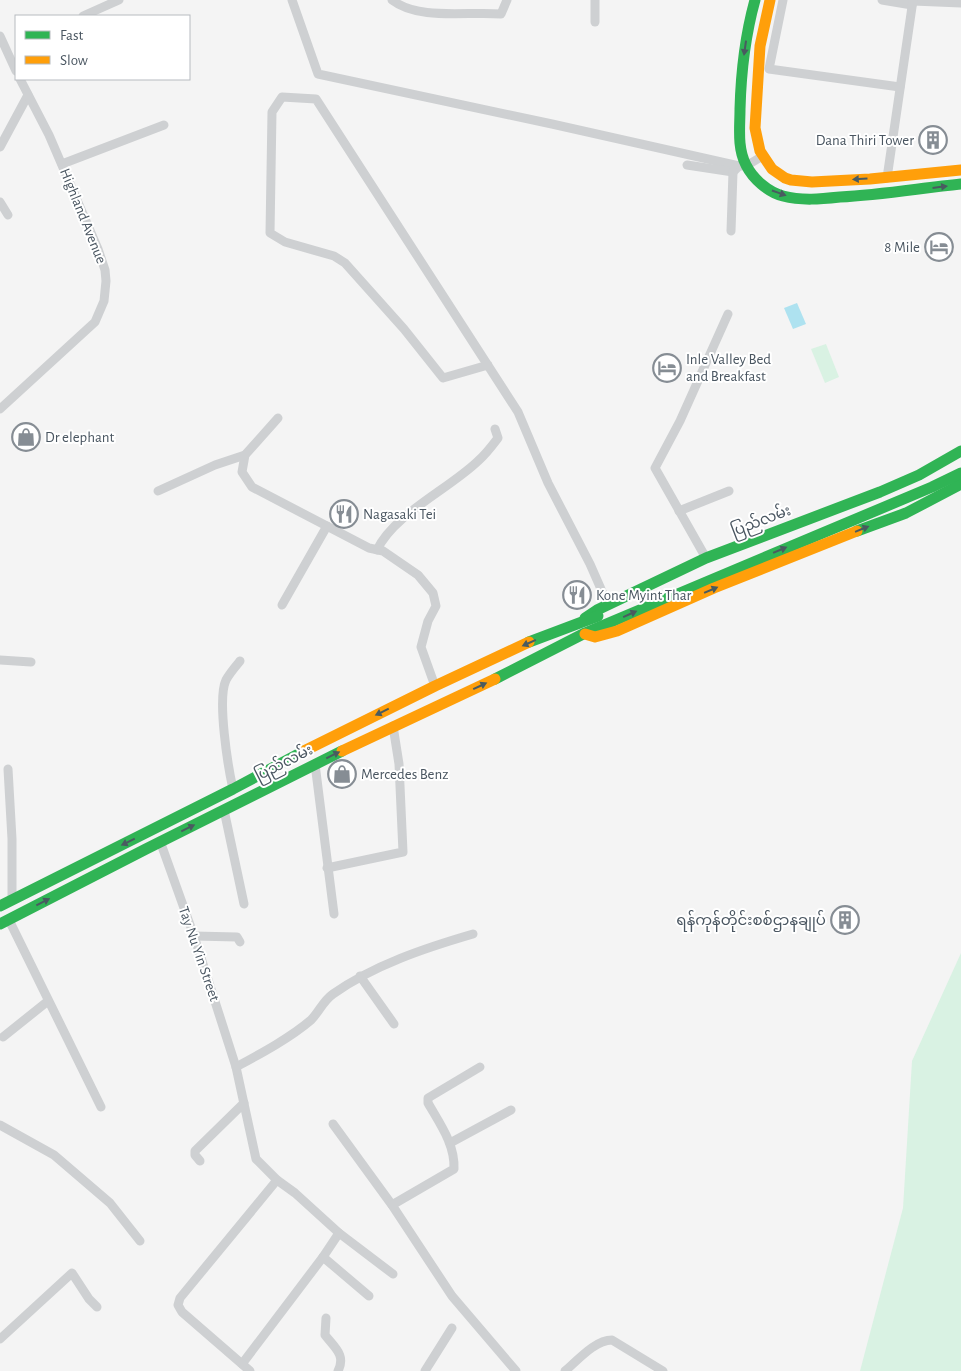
<svg xmlns="http://www.w3.org/2000/svg" width="961" height="1371" font-family="'Alegreya Sans','Noto Sans Myanmar',sans-serif">
<style>
.green{fill:#d9f2e3}
.water{fill:#aee2f0}
.lines{fill:none;stroke-linecap:round;stroke-linejoin:round}
.street{stroke:#ced0d2;stroke-width:9}
.fast{stroke:#30b455;stroke-width:11}
.slow{stroke:#ff9f0a;stroke-width:11}
.oneway{fill:#495b60}
.labels{text-anchor:middle;dominant-baseline:central;stroke-width:4;stroke-linejoin:round;paint-order:stroke}
.poi-label{font-size:15px;fill:#4a5661;stroke:#fff;text-anchor:start}
.street-label{font-size:15px;fill:#4a5661;stroke:#fff}
</style>
<rect width="100%" height="100%" fill="#f4f4f4"/>
<g class="green">
<polygon points="826,344 839,377 825,383 811,349"/>
<polygon points="961,953 961,1371 860,1371 903,1208 912,1061"/>
</g>
<polygon class="water" points="797,303 806,324 793,329 784,308"/>
<g class="lines">
<g class="street">
<polyline points="292,0 318,74 552,124 739,166"/>
<path d="M392,0C419,21 468,11 501,14L507,0"/>
<polyline points="783,0 769,69 900,87"/>
<polyline points="882,0 912,5"/>
<polyline points="913,1 961,3"/>
<polyline points="83,16 119,0"/>
<polyline points="595,22 595,0"/>
<polyline points="0,36 16,71"/>
<polyline points="0,147 28,95"/>
<polyline points="62,164 164,125"/>
<polyline points="687,165 733,172 739,166 746,166 761,157"/>
<polyline points="887,178 913,0"/>
<polyline points="0,202 8,215"/>
<polyline points="731,231 733,172"/>
<polyline points="488,365 443,378 404,329 345,263 334,256 285,242 270,233 272,112 282,97 316,99 518,412 548,483 590,564 608,605"/>
<polyline points="0,409 95,322 104,301 106,281 105,270 98,249 49,135 20,79"/>
<polyline points="278,418 245,455 242,472 252,487 369,548 383,551 418,575 433,593 436,606 428,621 421,647 435,686"/>
<polyline points="158,491 215,465 245,455"/>
<polyline points="679,511 729,491"/>
<path d="M377,550C394,514 449,489 478,461C485,455 492,446 498,438L495,429"/>
<polyline points="706,558 655,468 680,421 728,314"/>
<polyline points="282,605 327,526"/>
<polyline points="0,660 31,662"/>
<polyline points="315,764 334,914"/>
<polyline points="8,769 12,839 12,899"/>
<path d="M233,789C228,767 217,699 226,680C229,674 235,667 240,661"/>
<polyline points="224,810 244,904"/>
<polyline points="160,841 194,936 236,1067 256,1159 277,1180 295,1193 339,1233 323,1257 242,1364"/>
<polyline points="327,868 403,852 399,764 393,726"/>
<polyline points="9,920 101,1107"/>
<polyline points="194,936 237,937 240,942"/>
<polyline points="360,976 394,1024"/>
<polyline points="3,1037 48,1001"/>
<path d="M236,1067C260,1054 290,1038 311,1020C319,1012 323,1001 333,994C374,965 425,948 473,934"/>
<polyline points="333,1124 392,1205 452,1296 516,1371"/>
<polyline points="0,1125 54,1155 110,1203 140,1241"/>
<polyline points="450,1143 511,1110"/>
<polyline points="200,1161 195,1155 195,1151 244,1103"/>
<path d="M392,1205L454,1169C455,1144 440,1124 428,1103V1098L480,1067"/>
<polyline points="339,1233 393,1274"/>
<polyline points="323,1257 369,1296"/>
<path d="M326,1318L325,1335C335,1348 346,1355 338,1371"/>
<polyline points="0,1339 72,1273 89,1299 97,1307"/>
<polyline points="250,1371 182,1312 178,1305 180,1298 277,1180"/>
<polyline points="425,1371 452,1328"/>
<path d="M565,1371C578,1360 595,1340 612,1340L663,1371"/>
</g>
<g class="fast">
<path d="M755,0C745,36 741,72 740,109C740,127 737,148 746,165C753,179 768,192 783,196C802,201 821,199 840,197C881,195 921,188 961,184"/>
<polyline points="857,531 906,513 961,484"/>
<polyline points="585,618 597,610 706,558 880,492 919,475 961,451"/>
<polyline points="529,642 598,616"/>
<polyline points="495,679 585,633 932,487 961,473"/>
<polyline points="0,906 233,789 304,751"/>
<polyline points="0,924 146,849 342,751"/>
</g>
<g class="slow">
<polyline points="770,0 760,46 755,128 760,151 772,169 785,178 791,180 812,182 870,179 961,170"/>
<polyline points="585,634 595,637 617,631 714,588 857,531"/>
<polyline points="304,751 435,686 529,642"/>
<polyline points="342,751 495,679"/>
</g>
</g>
<defs><path id="oneway-solid" d="M-6-.8H1V-3.2L6.5 0L1 3.2V.8H-6Z" transform="scale(1.25)"/></defs>
<g class="oneway">
<use href="#oneway-solid" transform="translate(745 48) rotate(98)"/>
<use href="#oneway-solid" transform="translate(860 179) rotate(177)"/>
<use href="#oneway-solid" transform="translate(940 187) rotate(-7)"/>
<use href="#oneway-solid" transform="translate(779 193) rotate(19)"/>
<use href="#oneway-solid" transform="translate(862 529) rotate(-22)"/>
<use href="#oneway-solid" transform="translate(780 550) rotate(-23)"/>
<use href="#oneway-solid" transform="translate(711 590) rotate(-23)"/>
<use href="#oneway-solid" transform="translate(630 614) rotate(-24)"/>
<use href="#oneway-solid" transform="translate(529 643) rotate(156)"/>
<use href="#oneway-solid" transform="translate(480 686) rotate(-25)"/>
<use href="#oneway-solid" transform="translate(382 712) rotate(154)"/>
<use href="#oneway-solid" transform="translate(333 755) rotate(-26)"/>
<use href="#oneway-solid" transform="translate(188 828) rotate(-26)"/>
<use href="#oneway-solid" transform="translate(128 842) rotate(154)"/>
<use href="#oneway-solid" transform="translate(43 902) rotate(-27)"/>
</g>
<defs>
<symbol id="building-ring" viewBox="-11 -11 22 22"><circle r="9.5" fill="#fff" stroke="#868d94" stroke-width="1.5"/><path d="M-4-6H4V6H1V3H-1V6H-4ZM-2.5-4.3h1.7v1.8h-1.7ZM.8-4.3h1.7v1.8H.8ZM-2.5-1h1.7V.8h-1.7ZM.8-1h1.7V.8H.8Z" fill="#868d94"/></symbol>
<symbol id="hotel-ring" viewBox="-11 -11 22 22"><circle r="9.5" fill="#fff" stroke="#868d94" stroke-width="1.5"/><path d="M-6-4.5h1.5V1H6V5H4.5V3h-9V5H-6ZM-4 0a1.8 1.8 0 1 1 3.6 0ZM.5 0V-2.5h3Q6-2.5 6 0Z" fill="#868d94"/></symbol>
<symbol id="shop-ring" viewBox="-11 -11 22 22"><circle r="9.5" fill="#fff" stroke="#868d94" stroke-width="1.5"/><path d="M-5-2.5h2.3a2.7 3.5 0 0 1 5.4 0H5L5.5 6h-11ZM-1.5-2.5h3a1.5 2.3 0 0 0-3 0Z" fill="#868d94"/></symbol>
<symbol id="restaurant-ring" viewBox="-11 -11 22 22"><circle r="9.5" fill="#fff" stroke="#868d94" stroke-width="1.5"/><path d="M-5-6h1v4h1v-4h1v4h1v-4h1v5L-1.5 .5V6h-2V.5L-5-1ZM5-6V6H3V1.5H1.5Q1.5-4 5-6Z" fill="#868d94"/></symbol>
</defs>
<g fill-rule="evenodd">
<use href="#building-ring" x="917" y="124" width="32" height="32"/>
<use href="#hotel-ring" x="923" y="231" width="32" height="32"/>
<use href="#hotel-ring" x="651" y="352" width="32" height="32"/>
<use href="#shop-ring" x="10" y="421" width="32" height="32"/>
<use href="#restaurant-ring" x="328" y="498" width="32" height="32"/>
<use href="#restaurant-ring" x="561" y="579" width="32" height="32"/>
<use href="#shop-ring" x="326" y="758" width="32" height="32"/>
<use href="#building-ring" x="829" y="904" width="32" height="32"/>
</g>
<g class="labels">
<g class="poi-label">
<text x="914" y="140" text-anchor="end">Dana Thiri Tower</text>
<text x="920" y="247" text-anchor="end">8 Mile</text>
<text x="686" y="359">Inle Valley Bed<tspan x="686" dy="17">and Breakfast</tspan></text>
<text x="45" y="437">Dr elephant</text>
<text x="363" y="514">Nagasaki Tei</text>
<text x="596" y="595">Kone Myint Thar</text>
<text x="361" y="774">Mercedes Benz</text>
<text x="826" y="920" text-anchor="end">ရန်ကုန်တိုင်းစစ်ဌာနချုပ်</text>
</g>
<g class="street-label">
<text transform="translate(83 216) rotate(68)">Highland Avenue</text>
<text transform="translate(761 521) rotate(-21)">ပြည်လမ်း</text>
<text transform="translate(284 763) rotate(-27)">ပြည်လမ်း</text>
<text transform="translate(199 954) rotate(71)">Tay Nu Yin Street</text>
</g>
</g>
<rect x="15" y="15" width="175" height="65" fill="#ffffff" stroke="#b7bbc0"/>
<rect x="25" y="31" width="25" height="8" fill="#30b455" stroke="#b7bbc0"/>
<text x="60" y="40" font-size="15" fill="#4a5661">Fast</text>
<rect x="25" y="56" width="25" height="8" fill="#ff9f0a" stroke="#b7bbc0"/>
<text x="60" y="65" font-size="15" fill="#4a5661">Slow</text>
</svg>
